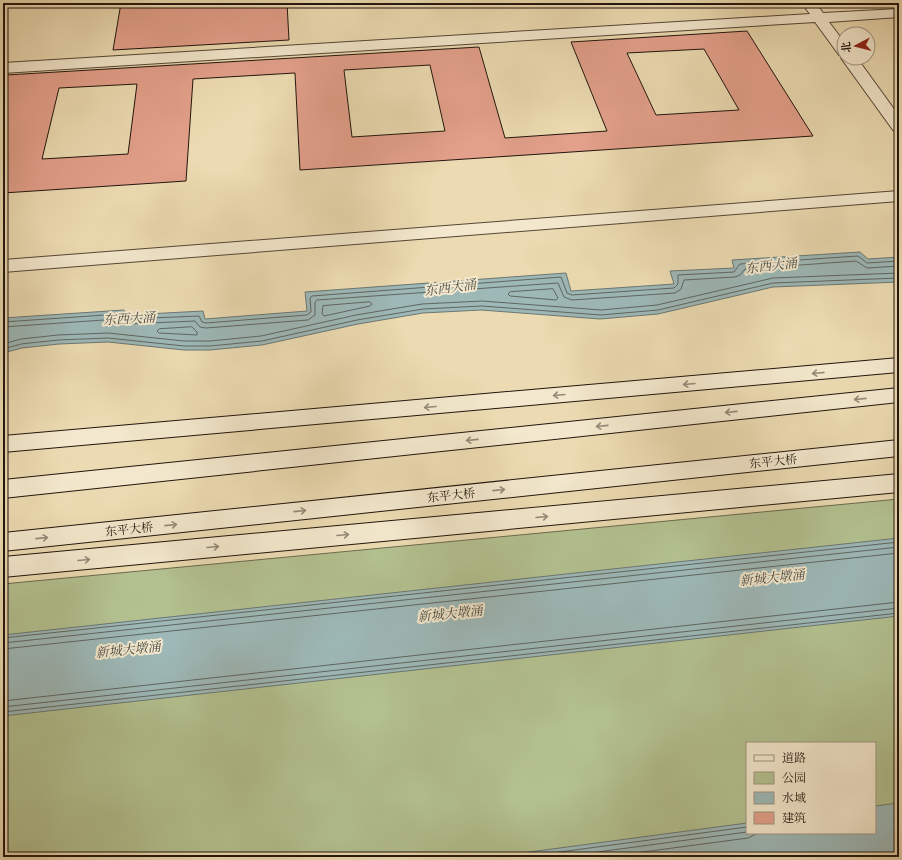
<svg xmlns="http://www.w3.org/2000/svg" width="902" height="860" font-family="'Libre Caslon Text','Noto Serif SC',serif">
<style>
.green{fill:#b3c190;stroke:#6a6b4e;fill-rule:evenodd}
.water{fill:#9db8b7;stroke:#6b7773}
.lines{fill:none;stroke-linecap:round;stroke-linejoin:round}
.shore{stroke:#5f6662;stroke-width:1}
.building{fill:#e3a08b;stroke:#21150d;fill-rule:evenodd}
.minor-casing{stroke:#544636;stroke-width:2}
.secondary-casing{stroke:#21150d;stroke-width:2}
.minor{fill:#f3e8cd;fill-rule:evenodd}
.secondary{fill:#f3e8cd;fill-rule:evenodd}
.oneway{stroke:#948977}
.labels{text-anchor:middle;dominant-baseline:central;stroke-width:4;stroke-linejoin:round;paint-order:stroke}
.street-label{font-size:12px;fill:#21150d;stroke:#f3e8cd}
.water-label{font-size:13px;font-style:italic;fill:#4c4e48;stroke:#f3e8cd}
</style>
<rect width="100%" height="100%" fill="#ecdbb2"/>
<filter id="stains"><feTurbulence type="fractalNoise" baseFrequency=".005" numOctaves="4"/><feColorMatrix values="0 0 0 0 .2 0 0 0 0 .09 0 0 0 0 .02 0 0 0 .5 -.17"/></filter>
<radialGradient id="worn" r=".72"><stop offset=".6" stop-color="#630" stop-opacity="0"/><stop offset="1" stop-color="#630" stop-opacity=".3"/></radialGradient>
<path class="green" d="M899,499V857H3V584ZM747,743H875V833H747Z"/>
<g class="water">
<polygon points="860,252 868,259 899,257 899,282 773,287 658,314 600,319 481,310 423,313 358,324 262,345 210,350 184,350 108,342 59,344 22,348 3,353 3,318 124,310 127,315 203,311 205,319 307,311 305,292 566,273 571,291 674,284 670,271 734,268 732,260"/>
<polygon points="899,538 899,616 3,716 3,635"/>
<polygon points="899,803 899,857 492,857 747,823 747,833 875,833 875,806"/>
</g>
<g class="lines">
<g class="shore">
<polygon points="553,289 558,298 556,300 510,296 508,294 510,292"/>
<polygon points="370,302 372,304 370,306 324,316 322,314 323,306"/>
<polyline points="3,322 120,314 127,319 199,316 202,322 206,323 307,315 311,312 310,298 312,296 561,277 567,293 572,295 674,288 678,284 678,275 734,272 740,264 858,256 867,263 899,261"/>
<polyline points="3,327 118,319 127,324 195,321 200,327 206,328 308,320 315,315 315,302 317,300 558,283 564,297 572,300 675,293 681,289 684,280 735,277 740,275 745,269 856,261 867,268 899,266"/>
<polygon points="192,327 197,332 197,335 159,333 157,331 159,329"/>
<polyline points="3,344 21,339 58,335 108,333 184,341 210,341 261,336 356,315 422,304 482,301 601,310 657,305 773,278 899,273"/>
<polyline points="3,349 21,344 58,340 108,338 184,346 210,346 262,341 357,320 423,309 482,306 601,315 658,310 773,283 899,278"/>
<polyline points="3,638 899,542"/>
<polyline points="3,643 899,547"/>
<polyline points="3,649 899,553"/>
<polyline points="3,701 899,602"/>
<polyline points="3,707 899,608"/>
<polyline points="3,712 899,613"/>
<polyline points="522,857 747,827"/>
<polyline points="560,857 747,832"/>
<polyline points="605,857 748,838 758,833"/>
</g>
</g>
<g class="building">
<polygon points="121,3 287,3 289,40 113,50"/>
<path d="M747,31L813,136L300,170L295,73L193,79L186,181L3,193V85L6,75L479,47L505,138L607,131L571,42ZM704,49L739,110L656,115L627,53ZM430,65L445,131L352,137L344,70ZM137,84L128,154L42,159L59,88Z"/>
</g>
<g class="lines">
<defs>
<g id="minor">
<polygon points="813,5 818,6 823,13 899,9 899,17 829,22 844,42 844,58 857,58 899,116 899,132 893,130 841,58 843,56 839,55 815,22 3,73 3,63 810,14 806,9 808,6"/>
<polygon points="899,191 899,201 3,272 3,260"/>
</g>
<g id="secondary">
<polygon points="899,358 899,372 3,452 3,436"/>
<polygon points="899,388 899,402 3,498 3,480"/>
<polygon points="899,440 899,456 3,551 3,533"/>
<polygon points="899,474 899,492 3,577 3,557"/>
</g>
</defs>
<use href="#minor" class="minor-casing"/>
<use href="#secondary" class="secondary-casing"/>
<use href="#minor" class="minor"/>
<use href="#secondary" class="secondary"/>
</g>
<defs><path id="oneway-shaft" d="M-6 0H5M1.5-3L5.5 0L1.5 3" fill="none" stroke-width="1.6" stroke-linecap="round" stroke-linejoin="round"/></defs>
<g class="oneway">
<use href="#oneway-shaft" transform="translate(818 373) rotate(175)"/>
<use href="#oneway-shaft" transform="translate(689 384) rotate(175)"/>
<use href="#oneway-shaft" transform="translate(559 395) rotate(175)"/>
<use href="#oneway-shaft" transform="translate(860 399) rotate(174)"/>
<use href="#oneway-shaft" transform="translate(430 407) rotate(175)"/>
<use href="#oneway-shaft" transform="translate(731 412) rotate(174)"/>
<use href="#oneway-shaft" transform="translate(602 426) rotate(174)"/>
<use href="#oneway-shaft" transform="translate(472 440) rotate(174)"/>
<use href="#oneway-shaft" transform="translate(499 490) rotate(-6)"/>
<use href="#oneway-shaft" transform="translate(300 511) rotate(-6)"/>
<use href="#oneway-shaft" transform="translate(542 517) rotate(-5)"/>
<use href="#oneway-shaft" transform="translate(171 525) rotate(-6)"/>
<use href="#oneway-shaft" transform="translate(343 535) rotate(-5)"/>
<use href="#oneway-shaft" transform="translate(42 538) rotate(-6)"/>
<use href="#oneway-shaft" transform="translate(213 547) rotate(-5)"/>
<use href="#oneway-shaft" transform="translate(84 560) rotate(-5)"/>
</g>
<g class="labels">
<g class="street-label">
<text transform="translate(773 461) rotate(-6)">东平大桥</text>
<text transform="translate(451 495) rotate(-6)">东平大桥</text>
<text transform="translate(129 529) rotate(-6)">东平大桥</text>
</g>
<g class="water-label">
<text transform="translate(771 265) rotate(-7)">东西大涌</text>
<text transform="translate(450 287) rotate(-8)">东西大涌</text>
<text transform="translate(129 318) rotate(-3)">东西大涌</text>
<text transform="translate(772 577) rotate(-6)">新城大墩涌</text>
<text transform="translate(450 613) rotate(-6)">新城大墩涌</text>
<text transform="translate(128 649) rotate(-6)">新城大墩涌</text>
</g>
</g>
<rect width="902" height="860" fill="none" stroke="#ecdbb2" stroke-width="16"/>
<rect x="4" y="4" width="894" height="852" fill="none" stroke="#21150d" stroke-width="2"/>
<rect x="8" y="8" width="886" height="844" fill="none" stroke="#21150d"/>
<rect x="746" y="742" width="130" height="92" fill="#f3e8cd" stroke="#9f9480"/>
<rect x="754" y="755" width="20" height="6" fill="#f3e8cd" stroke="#9f9480"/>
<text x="782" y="762" font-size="12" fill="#21150d">道路</text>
<rect x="754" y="772" width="20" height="12" fill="#b3c190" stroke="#9f9480"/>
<text x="782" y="782" font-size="12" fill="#21150d">公园</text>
<rect x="754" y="792" width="20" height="12" fill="#9db8b7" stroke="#9f9480"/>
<text x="782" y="802" font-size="12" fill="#21150d">水域</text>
<rect x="754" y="812" width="20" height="12" fill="#e3a08b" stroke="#9f9480"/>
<text x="782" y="822" font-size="12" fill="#21150d">建筑</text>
<g transform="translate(856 46) rotate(263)"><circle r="19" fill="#f3e8cd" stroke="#9f9480"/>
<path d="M0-3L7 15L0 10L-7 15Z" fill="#8f2418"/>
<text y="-6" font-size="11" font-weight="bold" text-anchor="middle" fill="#21150d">北</text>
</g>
<rect width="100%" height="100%" filter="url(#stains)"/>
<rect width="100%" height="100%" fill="url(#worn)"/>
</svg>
